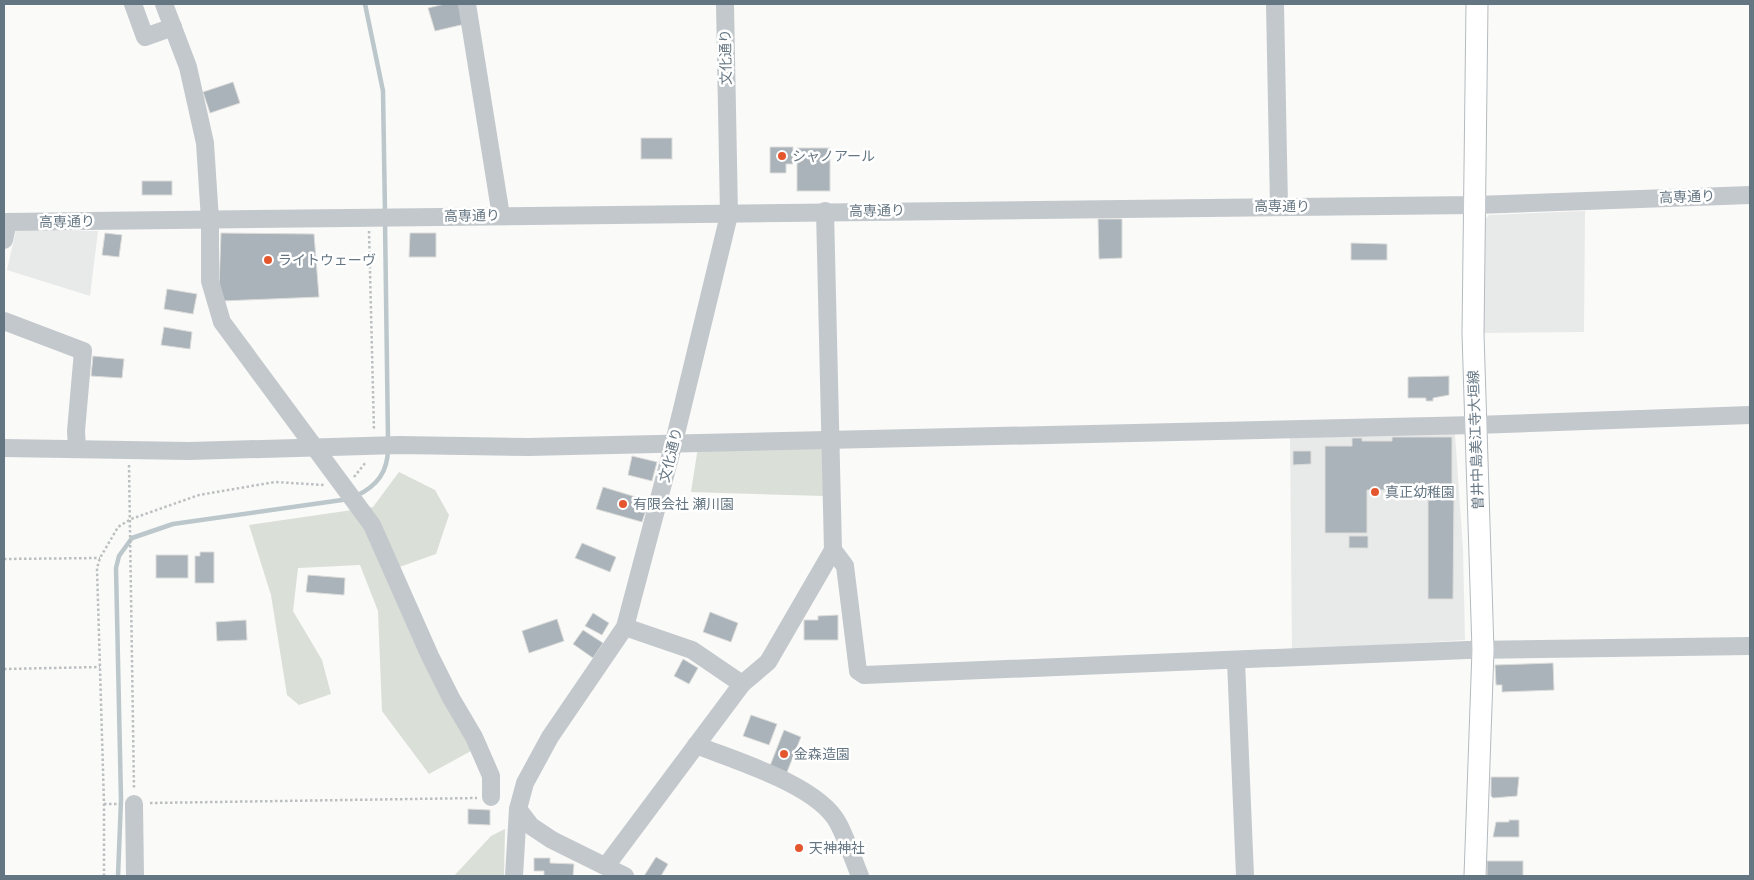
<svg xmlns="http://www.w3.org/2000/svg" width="1754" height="880" font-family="Karla,'Noto Sans JP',sans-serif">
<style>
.built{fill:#e8e9e9}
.green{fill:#dadfd7}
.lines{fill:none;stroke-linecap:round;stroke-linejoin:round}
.stream{stroke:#bbc7cb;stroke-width:4.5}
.building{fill:#aab3b9;stroke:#dcdcda}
.major-casing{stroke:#b5babe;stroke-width:23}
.path{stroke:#bbbfc2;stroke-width:2.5;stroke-dasharray:2.5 2.5;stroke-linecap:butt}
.minor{stroke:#c3c8cc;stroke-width:18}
.major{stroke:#fff;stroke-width:21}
.poi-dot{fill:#e4572e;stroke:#fff;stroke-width:2}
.labels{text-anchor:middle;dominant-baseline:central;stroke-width:5;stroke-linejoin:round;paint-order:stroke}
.street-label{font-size:14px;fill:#657683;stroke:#fff}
.poi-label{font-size:14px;fill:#657683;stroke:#fff;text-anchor:start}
</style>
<rect width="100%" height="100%" fill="#fafaf8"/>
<g class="built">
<polygon points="1585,211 1584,332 1482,333 1482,222 1489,215"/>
<polygon points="16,230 98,231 90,296 7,270"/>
<polygon points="1455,434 1463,549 1465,640 1292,650 1290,435"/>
</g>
<g class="green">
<polygon points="824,446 824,496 691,492 698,447"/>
<polygon points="399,472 435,490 449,515 436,554 388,571 471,751 429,774 382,711 378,611 360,565 298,568 293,611 322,660 331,694 299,705 287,695 271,595 249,525 373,507"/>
<polygon points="505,829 504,876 454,876 491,836"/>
</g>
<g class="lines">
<g class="stream">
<polyline points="365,4 383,91 385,213"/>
<polyline points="385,221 388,440"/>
<path d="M356,496C377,486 388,472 388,448"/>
<polyline points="118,876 121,800 116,568 119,556 132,538 173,524 349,499"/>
</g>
</g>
<g class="building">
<polygon points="445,4 460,4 465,24 435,31 428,8"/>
<polygon points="233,82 240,103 210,113 203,92"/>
<rect x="641" y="138" width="31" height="21"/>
<polygon points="770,147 793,147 793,164 786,164 786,173 770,173"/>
<rect x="797" y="148" width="33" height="43"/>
<rect x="142" y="181" width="30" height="14"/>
<polygon points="1098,219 1122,219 1122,258 1099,259"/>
<polygon points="105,233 122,235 119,257 102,255"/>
<polygon points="221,233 314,234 319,297 222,301 219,287"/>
<polygon points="410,233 436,233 436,257 409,257"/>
<polygon points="1351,243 1387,244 1387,260 1351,260"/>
<polygon points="167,289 197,294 193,314 164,309"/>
<polygon points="164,327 192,332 190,349 161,345"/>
<polygon points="93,356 124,359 122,378 91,376"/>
<polygon points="1449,376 1449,395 1433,398 1433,401 1426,401 1426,398 1408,398 1408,377"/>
<polygon points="1392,437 1452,437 1452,490 1367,490 1367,533 1325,533 1325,446 1352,446 1352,438 1362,438 1362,441 1392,441"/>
<polygon points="1293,451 1311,451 1311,464 1293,465"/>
<polygon points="632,456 657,462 652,481 628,475"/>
<polygon points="603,487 649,501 642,522 596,509"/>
<polygon points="1428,496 1454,496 1453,599 1428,599"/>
<rect x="1349" y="536" width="19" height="12"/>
<polygon points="582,543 616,557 610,572 575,558"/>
<polygon points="200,552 214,552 214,583 195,583 195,556 200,556"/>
<rect x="156" y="555" width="32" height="23"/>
<polygon points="308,575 345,578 344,595 306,592"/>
<polygon points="710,612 738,623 731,642 703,632"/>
<polygon points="593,613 609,623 602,635 585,626"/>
<polygon points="838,615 838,640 804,640 804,620 818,620 818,616"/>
<polygon points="557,619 564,641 529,653 522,631"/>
<polygon points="246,620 247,640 217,641 216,622"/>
<polygon points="583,630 603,643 593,658 573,644"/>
<polygon points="683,659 698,668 689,684 674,676"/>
<polygon points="1553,663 1554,690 1502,692 1502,685 1496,685 1495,665"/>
<polygon points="751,715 777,724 769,745 743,736"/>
<polygon points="784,730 801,737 785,777 768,771"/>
<polygon points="1491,777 1519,777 1517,796 1493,798 1491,796"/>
<polygon points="468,809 490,810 490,825 468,824"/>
<polygon points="1509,820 1519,820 1519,837 1493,837 1496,822 1509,822"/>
<polygon points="656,857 668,864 661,876 644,876"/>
<polygon points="534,858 550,858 550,863 574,864 573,876 544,876 544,871 534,871"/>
<rect x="1487" y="861" width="36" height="15"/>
</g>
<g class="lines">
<defs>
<polyline id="major" points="1475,876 1483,650 1473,334 1477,4"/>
</defs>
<use href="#major" class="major-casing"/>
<g class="path">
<polyline points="369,231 374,431"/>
<polyline points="129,465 134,790"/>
<polyline points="354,477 366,462"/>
<polyline points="4,559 100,558"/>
<polyline points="4,669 100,667"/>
<polyline points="150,803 477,798"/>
<polyline points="104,804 120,804"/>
<polyline points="104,876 104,804 97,568 100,558 118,527 131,519 199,495 275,482 324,485"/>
</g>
<g class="minor">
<polyline points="133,4 145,37 173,27"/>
<polyline points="164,4 188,67 205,143 210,220 210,281 222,322 372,525 430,656 451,698 474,737 491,776 491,797"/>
<polyline points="467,4 501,216"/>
<polyline points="1275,4 1279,206"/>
<polyline points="4,222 1475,205 1750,195"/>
<polyline points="4,240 8,222"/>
<polyline points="4,321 83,351 76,431 77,448"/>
<polyline points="4,448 189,451 399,445 528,447 1475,425 1750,415"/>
<polyline points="833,550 845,566 858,671 864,675 1467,650 1750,646"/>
<polyline points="625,627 692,650 742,684"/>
<polyline points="1236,661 1245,876"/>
<path d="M696,745C736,761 818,785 838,823C847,840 853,859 860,876"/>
<polyline points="134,804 135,876"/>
<polyline points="518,809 531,826 552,840 625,876"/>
<polyline points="606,866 742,684 768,662 833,550 825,211"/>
<polyline points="514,876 518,809 525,783 550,737 625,627 674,442 729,215 725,4"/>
</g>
<use href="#major" class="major"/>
</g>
<g class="poi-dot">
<circle cx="782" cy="156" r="5"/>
<circle cx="268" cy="260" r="5"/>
<circle cx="1375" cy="492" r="5"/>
<circle cx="623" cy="504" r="5"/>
<circle cx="784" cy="754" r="5"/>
<circle cx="799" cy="848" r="5"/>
</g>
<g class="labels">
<g class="street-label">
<text transform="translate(726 57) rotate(-91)">文化通り</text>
<text transform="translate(1687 197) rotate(-2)">高専通り</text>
<text x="1282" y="206">高専通り</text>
<text transform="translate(877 211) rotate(-1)">高専通り</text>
<text transform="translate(472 216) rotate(-1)">高専通り</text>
<text transform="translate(67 222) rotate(-1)">高専通り</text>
<text transform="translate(1476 440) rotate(-92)">曽井中島美江寺大垣線</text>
<text transform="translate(671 455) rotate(-76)">文化通り</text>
</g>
<g class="poi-label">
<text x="792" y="156">シャノアール</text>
<text x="278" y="260">ライトウェーヴ</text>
<text x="1385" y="492">真正幼稚園</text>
<text x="633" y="504">有限会社 瀬川園</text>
<text x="794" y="754">金森造園</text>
<text x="809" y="848">天神神社</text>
</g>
</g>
<rect width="1754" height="880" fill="none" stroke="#657683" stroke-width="10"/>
</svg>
